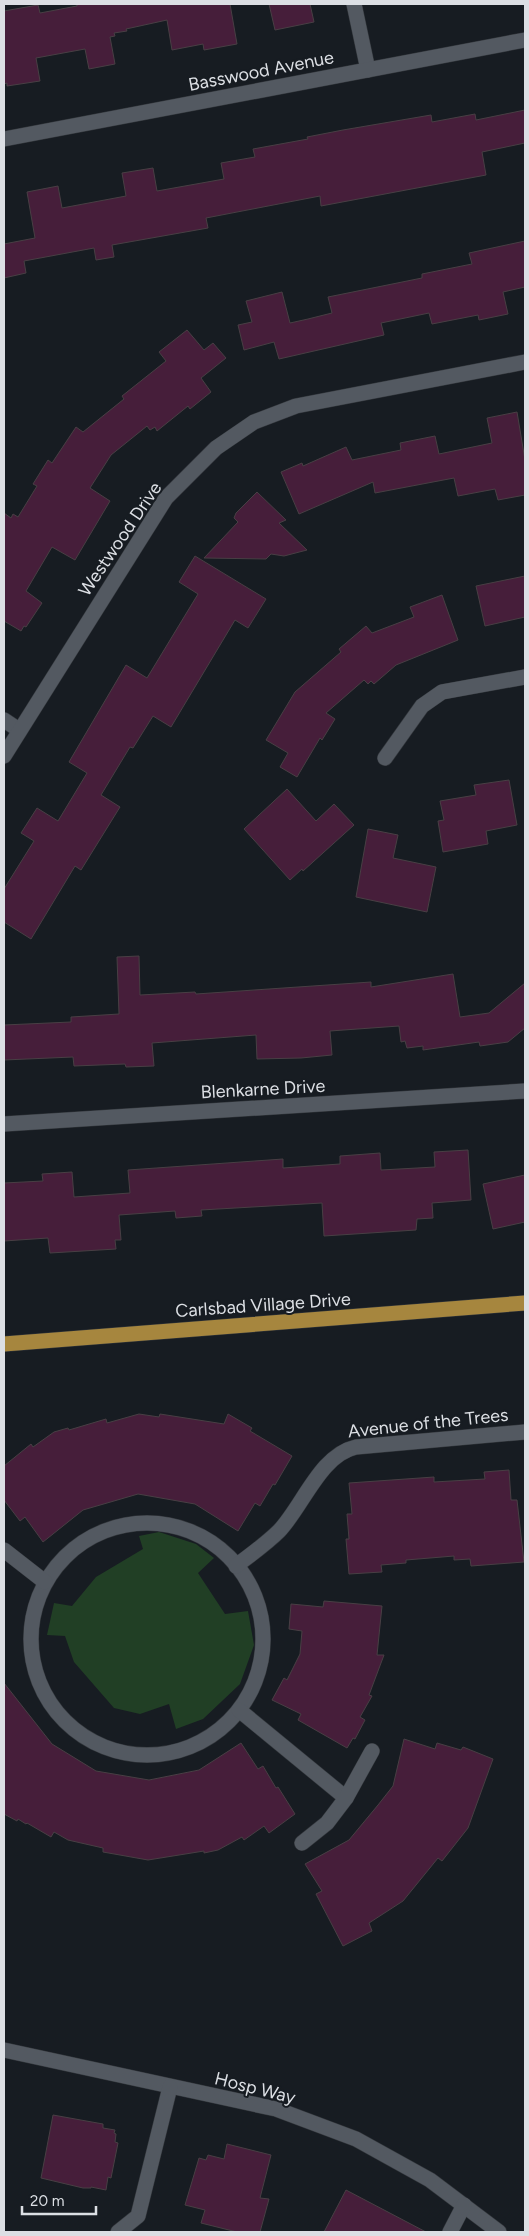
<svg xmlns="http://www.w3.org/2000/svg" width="529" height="2236" font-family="Figtree,sans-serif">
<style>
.green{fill:#213f25}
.building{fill:#461e3a;stroke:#483f44}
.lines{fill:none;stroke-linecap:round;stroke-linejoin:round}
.minor-casing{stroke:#33373c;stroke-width:16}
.major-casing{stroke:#33373c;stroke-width:16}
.minor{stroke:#535961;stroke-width:15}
.major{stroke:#a6863e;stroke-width:15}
.labels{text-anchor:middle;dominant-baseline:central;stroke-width:4;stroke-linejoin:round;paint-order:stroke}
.street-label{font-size:18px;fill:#dcdfe4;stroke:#171c22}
</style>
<rect width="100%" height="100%" fill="#171c22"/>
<polygon class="green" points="159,1532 196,1544 214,1558 198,1573 225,1614 248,1611 254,1645 240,1684 203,1719 176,1729 169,1704 140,1714 114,1708 74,1662 65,1636 47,1635 54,1603 72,1606 96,1577 143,1549 139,1536"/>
<g class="building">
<polygon points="77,4 230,4 237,44 204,50 203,44 172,50 167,20 126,29 127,31 114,33 115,36 110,37 115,64 89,69 85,49 36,58 40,81 7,86 7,83 4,84 4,11 38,5 40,13 77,6"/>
<polygon points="269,4 310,4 314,22 275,30"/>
<polygon points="525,110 525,143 482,152 486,175 321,206 320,196 206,218 208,228 112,245 114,257 96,260 94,248 24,261 26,273 4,278 4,244 35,238 27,192 58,186 62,208 126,196 122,173 153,168 157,191 224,179 221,163 255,157 253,149 308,139 307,137 343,130 431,115 432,122 475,114 476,120"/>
<polygon points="525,241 525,287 503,292 508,314 479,320 478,315 432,324 429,313 381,323 384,335 279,359 274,342 244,350 238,325 252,322 246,301 282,292 290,323 308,319 332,313 328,297 422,278 422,274 472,264 469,253"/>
<polygon points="187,330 204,350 213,343 226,358 201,378 211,392 190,409 188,406 157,431 155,427 150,430 147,426 111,455 90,488 110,501 75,560 52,547 26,591 42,603 26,627 24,626 21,631 4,621 4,513 11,518 13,514 18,517 37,486 33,484 48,460 52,463 76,427 83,432 124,399 122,396 166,361 159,352"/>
<polygon points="517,412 525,460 525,495 498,500 495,489 458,496 454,478 375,493 373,482 299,514 281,472 302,463 303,466 346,447 352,460 401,450 400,443 435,436 439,454 492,443 487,418"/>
<polygon points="257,492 286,520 279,523 307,550 284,556 271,554 266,559 204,558 238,522 234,518 236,513"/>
<polygon points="195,556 266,599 248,628 235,620 171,727 153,716 133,748 130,747 101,795 120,807 81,870 75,866 31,939 4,922 4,889 34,841 21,833 37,808 58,821 87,773 69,762 126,665 147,678 198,594 179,582"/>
<polygon points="525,576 525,617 485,626 476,586"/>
<polygon points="442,595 458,640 396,665 374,684 371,681 368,684 364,680 326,713 335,719 322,740 320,738 297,777 280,767 288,753 266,740 295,692 341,652 339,649 366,626 372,633 414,617 410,607"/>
<polygon points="509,780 517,825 486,831 488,844 443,852 438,821 444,820 440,801 476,795 474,785"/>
<polygon points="287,789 316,821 334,804 354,825 303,871 302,869 290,880 244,829"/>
<polygon points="368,829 398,835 393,858 436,867 427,912 356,897"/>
<polygon points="139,956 140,995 195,992 196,994 371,982 371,987 453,974 460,1017 489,1013 525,983 525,1028 508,1042 480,1046 479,1042 423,1050 423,1046 407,1048 405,1041 401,1042 399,1026 330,1031 332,1055 301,1058 257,1059 256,1035 152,1043 154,1066 126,1067 125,1064 74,1066 73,1057 4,1060 4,1025 71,1022 71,1017 119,1014 117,957"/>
<polygon points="468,1150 471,1200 432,1203 433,1218 417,1219 416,1230 324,1236 322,1203 201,1210 202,1216 176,1218 175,1211 119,1215 121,1240 115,1240 116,1249 50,1253 48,1238 4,1241 4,1183 43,1181 42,1174 72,1172 74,1197 130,1193 128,1170 283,1159 283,1168 340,1164 340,1156 380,1153 381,1170 435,1167 434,1152"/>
<polygon points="525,1175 525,1222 493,1229 483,1184"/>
<polygon points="139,1414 159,1417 160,1414 224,1424 228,1414 252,1428 250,1431 292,1456 275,1485 273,1484 260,1506 255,1503 238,1531 195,1504 138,1494 83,1510 43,1542 25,1517 20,1521 4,1500 4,1466 31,1444 33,1447 54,1432 68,1428 69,1430 106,1419 107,1423"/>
<polygon points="509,1470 511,1500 517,1500 524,1562 471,1566 470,1559 454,1560 454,1556 406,1560 406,1563 381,1565 382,1572 349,1574 346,1539 349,1539 347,1514 352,1514 349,1483 434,1477 434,1482 485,1479 484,1472"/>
<polygon points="324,1601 382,1606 377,1655 384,1655 369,1695 372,1696 360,1717 365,1720 355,1739 353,1738 347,1748 298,1720 301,1714 272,1700 284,1678 287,1680 300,1654 302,1631 289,1629 291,1604 323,1607"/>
<polygon points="4,1683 52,1744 96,1771 149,1780 199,1770 241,1743 258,1769 263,1766 276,1788 278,1787 295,1814 269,1833 264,1826 244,1840 242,1837 218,1850 204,1853 204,1851 148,1860 103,1852 103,1848 68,1840 54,1832 51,1837 27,1823 26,1824 18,1819 17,1821 4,1814"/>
<polygon points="404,1739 435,1749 437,1743 461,1750 463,1747 493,1759 468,1828 442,1861 438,1858 403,1901 369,1923 372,1931 343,1946 316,1894 322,1891 305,1864 349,1840 378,1805 393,1786"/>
<polygon points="53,2115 103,2124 103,2128 115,2130 114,2133 116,2134 115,2142 118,2143 111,2178 108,2177 106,2190 91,2187 91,2188 83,2188 41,2178"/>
<polygon points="227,2144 271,2155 260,2198 269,2199 260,2232 237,2232 201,2223 205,2210 185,2205 199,2158 206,2160 208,2155 224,2159"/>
<polygon points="346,2190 426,2232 324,2232"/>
</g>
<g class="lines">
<defs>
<g id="minor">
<polyline points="354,4 368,70"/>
<polyline points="4,139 525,40"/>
<polyline points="4,720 19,730"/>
<polyline points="4,756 166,498 216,448 254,422 296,406 525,362"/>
<polyline points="385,758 422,706 442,692 525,677"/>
<polyline points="4,1124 525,1091"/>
<circle cx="147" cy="1639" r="116"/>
<polyline points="4,1550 45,1582"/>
<path d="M236,1566C250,1555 266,1544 279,1531C303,1506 320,1455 356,1447L525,1432"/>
<polyline points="239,1710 346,1798"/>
<polyline points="302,1843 327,1823 346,1798 372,1751"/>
<polyline points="4,2050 276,2109 356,2139 430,2180 499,2232"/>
<polyline points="118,2232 138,2216 170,2087"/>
<polyline points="450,2232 464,2205"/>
</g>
<polyline id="major" points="4,1344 525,1303"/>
</defs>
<use href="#minor" class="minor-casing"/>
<use href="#major" class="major-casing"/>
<use href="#minor" class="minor"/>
<use href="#major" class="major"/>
</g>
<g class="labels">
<g class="street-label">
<text transform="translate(261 71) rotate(-11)">Basswood Avenue</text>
<text transform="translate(120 539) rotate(-56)">Westwood Drive</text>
<text transform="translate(263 1089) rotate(-3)">Blenkarne Drive</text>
<text transform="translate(263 1305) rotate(-4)">Carlsbad Village Drive</text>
<text transform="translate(428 1423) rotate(-6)">Avenue of the Trees</text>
<text transform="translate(255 2088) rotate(14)">Hosp Way</text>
</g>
</g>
<rect width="529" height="2236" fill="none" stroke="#dcdfe4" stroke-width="10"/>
<path d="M22 2206v8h74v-8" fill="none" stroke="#dcdfe4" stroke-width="2.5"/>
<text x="30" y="2206" font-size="15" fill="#dcdfe4" stroke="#171c22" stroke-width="4" paint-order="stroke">20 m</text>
</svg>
